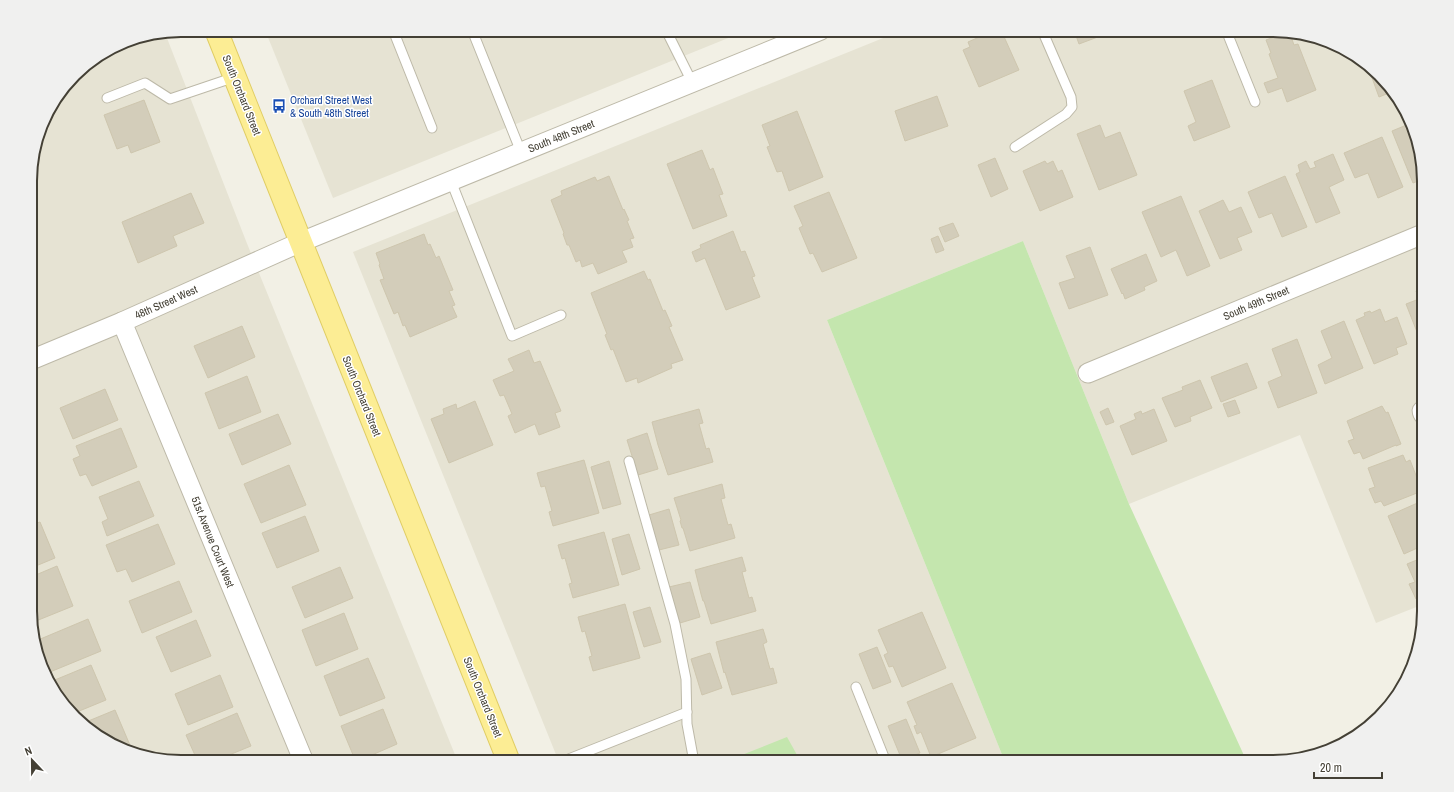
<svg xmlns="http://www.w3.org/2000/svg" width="1454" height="792" font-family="'Archivo Narrow',sans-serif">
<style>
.residential{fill:#e6e3d3}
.green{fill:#c4e6ae}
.building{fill:#d3cdba;stroke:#cec6ae}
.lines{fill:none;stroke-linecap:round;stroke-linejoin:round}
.lane-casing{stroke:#bdb9a8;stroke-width:11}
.street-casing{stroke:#bdb9a8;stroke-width:21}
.primary-casing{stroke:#e0cd64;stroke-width:24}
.lane{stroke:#fff;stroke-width:9}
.street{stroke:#fff;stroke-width:19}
.primary{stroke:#fced94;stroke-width:22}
.labels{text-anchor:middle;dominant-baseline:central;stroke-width:3;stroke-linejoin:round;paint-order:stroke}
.street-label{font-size:11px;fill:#444035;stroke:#fff}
.transit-label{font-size:11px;fill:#164399;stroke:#fff;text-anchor:start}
.rim{fill:none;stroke:#444035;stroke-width:2}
</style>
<rect width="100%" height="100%" fill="#f2f0e5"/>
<g class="residential">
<polygon points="265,30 748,30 333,198"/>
<polygon points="903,30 1273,30 1340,46 1373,68 1398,97 1423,161 1424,604 1376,623 1300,435 1129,504 1023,241 827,320 1005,762 559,762 353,252"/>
<polygon points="165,33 246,241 458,762 181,762 114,746 81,725 56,695 31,631 30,171 46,114 81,68 123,41"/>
</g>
<g class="green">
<polygon points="1023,241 1129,504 1247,762 1005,762 827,320"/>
<polygon points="787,737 801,762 724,762"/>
</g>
<g class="building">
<polygon points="995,30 1001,30 1019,70 979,87 963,50 970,47 968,42"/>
<polygon points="1074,30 1111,30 1111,32 1079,44"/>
<polygon points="1284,33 1290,34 1294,45 1298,44 1316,90 1287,102 1282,88 1268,93 1264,83 1278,78 1269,54 1271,53 1266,40"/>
<polygon points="1367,64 1373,68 1394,91 1379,97"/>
<polygon points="1212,80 1230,127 1194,141 1188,126 1196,122 1184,91"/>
<polygon points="937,96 948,126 905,141 895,111"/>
<polygon points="144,100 160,142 131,153 128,145 117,149 104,115"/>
<polygon points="797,111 823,177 789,191 782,171 777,172 767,147 770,146 762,125"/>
<polygon points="1409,124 1423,161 1423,179 1413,183 1392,131"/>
<polygon points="1100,125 1105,138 1120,132 1137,175 1099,190 1077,134"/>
<polygon points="1382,137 1403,187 1378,198 1368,173 1355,178 1344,153"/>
<polygon points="702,150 710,170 713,168 723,194 719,195 727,216 693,229 667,164"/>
<polygon points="1333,154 1344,180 1329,187 1340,213 1316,223 1296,174 1300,172 1298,165 1306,161 1310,169 1316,167 1314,162"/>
<polygon points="995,158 1008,189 991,197 978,165"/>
<polygon points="1045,161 1047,164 1053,161 1058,172 1062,170 1073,197 1040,211 1023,171"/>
<polygon points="609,176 623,210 624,209 629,220 627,221 634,238 630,239 633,247 622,251 627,262 598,274 593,263 582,267 580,260 576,262 569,245 567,245 563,234 564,233 551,200 562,195 561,191 595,177 597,181"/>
<polygon points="1285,176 1307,227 1282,237 1272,213 1259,218 1248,192"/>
<polygon points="829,192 857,258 822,272 813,253 810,254 799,228 803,226 794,206"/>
<polygon points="191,193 204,223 173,236 177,246 138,263 122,222"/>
<polygon points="1181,196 1210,266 1187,276 1176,250 1161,257 1142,212"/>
<polygon points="1223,200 1229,212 1241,207 1252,232 1237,238 1242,250 1220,259 1199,211"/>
<polygon points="953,223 959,236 945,242 939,228"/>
<polygon points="733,231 741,252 745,251 755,276 752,277 760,297 726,310 705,258 696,262 692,252 701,248 700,245"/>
<polygon points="424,234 428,245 430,244 436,258 439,256 453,290 449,291 455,305 452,306 457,317 410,337 405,325 403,326 398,312 394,314 380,280 384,279 379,265 380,264 376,253"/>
<polygon points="938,236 944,250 936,253 931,239"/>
<polygon points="1090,247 1108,295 1069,309 1059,283 1075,278 1066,256"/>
<polygon points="1146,254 1157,281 1144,287 1145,290 1125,299 1123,293 1122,294 1111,269"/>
<polygon points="644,271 648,280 650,279 663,311 665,310 672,326 669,327 683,360 671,364 672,368 638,383 637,378 626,382 613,349 611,350 605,335 607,334 591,293"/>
<polygon points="1423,288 1423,341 1421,342 1406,304 1419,299 1416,291"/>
<polygon points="1380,309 1385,322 1397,317 1407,344 1396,348 1398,354 1374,364 1356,320 1365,316 1364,313 1370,311 1371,313"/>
<polygon points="1344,321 1363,368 1325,384 1318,365 1332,358 1321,331"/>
<polygon points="242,326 255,357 208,378 194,346"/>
<polygon points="1297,339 1317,393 1278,408 1268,382 1282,376 1272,349"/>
<polygon points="529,350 534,363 540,361 561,411 555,413 560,427 539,435 535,424 515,433 508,416 512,414 504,395 500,396 493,380 514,371 508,359"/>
<polygon points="1247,363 1257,388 1221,402 1211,377"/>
<polygon points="247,376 261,412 219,429 205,393"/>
<polygon points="1200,380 1212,408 1190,417 1191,421 1175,427 1162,398 1183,390 1182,387"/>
<polygon points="105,389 118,420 73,439 60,408"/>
<polygon points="1235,400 1240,413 1228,417 1223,404"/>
<polygon points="475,401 493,445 449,463 431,419 444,414 443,409 456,404 457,409"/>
<polygon points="1382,406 1386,413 1388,412 1401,444 1396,446 1396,445 1363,459 1360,452 1354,454 1348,441 1354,439 1347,421"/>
<polygon points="1108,408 1114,422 1106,425 1100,412"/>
<polygon points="699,409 703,423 699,424 706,449 709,448 713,462 668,475 658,445 652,422"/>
<polygon points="1154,409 1167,441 1132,455 1120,426 1136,419 1134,414 1141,411 1142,414"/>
<polygon points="278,414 291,444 242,465 229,434"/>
<polygon points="121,428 137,467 92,486 86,474 80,476 73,459 80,456 76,446"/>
<polygon points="647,433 658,469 638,475 627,440"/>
<polygon points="1403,455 1406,462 1410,460 1422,491 1384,506 1381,501 1375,503 1369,489 1375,487 1368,468"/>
<polygon points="584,460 599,513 553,526 549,512 552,511 545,486 541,487 537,473"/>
<polygon points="609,461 621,504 603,509 591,467"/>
<polygon points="289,465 306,505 261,523 244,484"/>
<polygon points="139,481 154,516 107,536 102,522 108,519 99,497"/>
<polygon points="722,484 725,498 721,499 728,525 731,524 735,538 690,551 683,528 682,528 680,521 681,520 674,498"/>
<polygon points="1422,501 1424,504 1424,545 1404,554 1388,516"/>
<polygon points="669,509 679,545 659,550 649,515"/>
<polygon points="305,516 319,551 277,568 262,533"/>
<polygon points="40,522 55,558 31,568 31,525"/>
<polygon points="158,524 175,564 132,582 126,569 117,572 106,545"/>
<polygon points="604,532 619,585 573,598 569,584 572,583 565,558 562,559 558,545"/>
<polygon points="629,534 640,569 622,575 612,539"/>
<polygon points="742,557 746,571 742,572 749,598 752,597 756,611 711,624 704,601 703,601 701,594 695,570"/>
<polygon points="1424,557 1424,602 1422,602 1420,598 1416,599 1409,584 1415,582 1407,564"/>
<polygon points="57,566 73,606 31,623 31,577"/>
<polygon points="340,567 353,598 305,618 292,587"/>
<polygon points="179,581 192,612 142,633 129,601"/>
<polygon points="690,582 700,617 680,623 669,587"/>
<polygon points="625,604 640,658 593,671 589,657 592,656 585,631 582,632 578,617"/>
<polygon points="650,607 661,642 644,647 633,612"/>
<polygon points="922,612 946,668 902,687 893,666 889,667 884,655 888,653 878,630"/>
<polygon points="344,613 358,649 316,666 302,630"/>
<polygon points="88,619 101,651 50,672 38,640"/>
<polygon points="196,620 211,656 171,672 156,637"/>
<polygon points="763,629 767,642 763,644 770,669 773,668 777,683 732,695 725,672 724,673 716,642"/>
<polygon points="877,647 891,682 873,689 859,654"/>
<polygon points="710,653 722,688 702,695 691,659"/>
<polygon points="368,658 385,698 340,716 324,676"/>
<polygon points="91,665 106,700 72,714 56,695 50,682"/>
<polygon points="220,675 233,707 188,725 175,694"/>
<polygon points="952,683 976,738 931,757 921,732 917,734 914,726 917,725 907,702"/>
<polygon points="383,709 397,744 356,762 341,726"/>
<polygon points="115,710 132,750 130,750 114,746 81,724"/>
<polygon points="237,713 251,746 212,762 198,762 186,735"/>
<polygon points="906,719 920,753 902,760 888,726"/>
<polygon points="980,755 983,762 963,762"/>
<polygon points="415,756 418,762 401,762"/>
</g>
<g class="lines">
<defs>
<g id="lane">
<polyline points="393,30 432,128"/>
<polyline points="472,30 521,152"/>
<polyline points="666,30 692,82"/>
<polyline points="1226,30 1255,102"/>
<polyline points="107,98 145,83 170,99 235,77"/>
<polyline points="1015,147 1066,114 1072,107 1071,97 1042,30"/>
<polyline points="451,181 512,336 561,315"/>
<polyline points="629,461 675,624 686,679 687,724 694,762"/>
<polyline points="856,687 886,762"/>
<polyline points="561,762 687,712"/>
</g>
<g id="street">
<polyline points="122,322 304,762"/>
<polyline points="31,360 122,322 301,242 821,30"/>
<polyline points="1088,373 1423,234"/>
<polyline points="1422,411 1423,414"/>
</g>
<polyline id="primary" points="216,30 509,762"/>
</defs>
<use href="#lane" class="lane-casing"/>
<use href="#street" class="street-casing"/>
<use href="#primary" class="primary-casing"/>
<use href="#lane" class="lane"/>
<use href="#street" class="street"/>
<use href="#primary" class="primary"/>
</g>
<defs>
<symbol id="bus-bare" viewBox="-9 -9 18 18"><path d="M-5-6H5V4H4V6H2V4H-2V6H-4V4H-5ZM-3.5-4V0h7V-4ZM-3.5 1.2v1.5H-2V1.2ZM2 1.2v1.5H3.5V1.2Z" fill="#1a4fb4" stroke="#fff" stroke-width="2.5" paint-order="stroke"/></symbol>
</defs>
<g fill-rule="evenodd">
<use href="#bus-bare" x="269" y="96" width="20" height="20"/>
</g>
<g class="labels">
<g class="street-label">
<text transform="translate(242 95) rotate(68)">South Orchard Street</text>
<text transform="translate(561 136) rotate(-22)">South 48th Street</text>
<text transform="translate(166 302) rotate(-24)">48th Street West</text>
<text transform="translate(1256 303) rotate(-23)">South 49th Street</text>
<text transform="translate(362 396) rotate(68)">South Orchard Street</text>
<text transform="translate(213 542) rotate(68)">51st Avenue Court West</text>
<text transform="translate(483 697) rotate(68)">South Orchard Street</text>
</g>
<g class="transit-label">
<text x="290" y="100">Orchard Street West<tspan x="290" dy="13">&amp; South 48th Street</tspan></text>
</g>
</g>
<path d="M0 0H1454V792H0ZM181 37H1273A144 144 0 0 1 1417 181V611A144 144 0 0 1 1273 755H181A144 144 0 0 1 37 611V181A144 144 0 0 1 181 37Z" fill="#f0f0ef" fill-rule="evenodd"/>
<path class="rim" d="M181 37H1273A144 144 0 0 1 1417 181V611A144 144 0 0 1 1273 755H181A144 144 0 0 1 37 611V181A144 144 0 0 1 181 37Z"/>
<g transform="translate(32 760) rotate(338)" stroke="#ffffff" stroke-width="3" paint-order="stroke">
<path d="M0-3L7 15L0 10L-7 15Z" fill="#444035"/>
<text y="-6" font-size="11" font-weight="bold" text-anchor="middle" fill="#444035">N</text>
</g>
<path d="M1314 772v6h68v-6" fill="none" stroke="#444035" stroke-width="2"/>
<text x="1320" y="772" font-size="12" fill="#444035" stroke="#ffffff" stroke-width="3" paint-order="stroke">20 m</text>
</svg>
